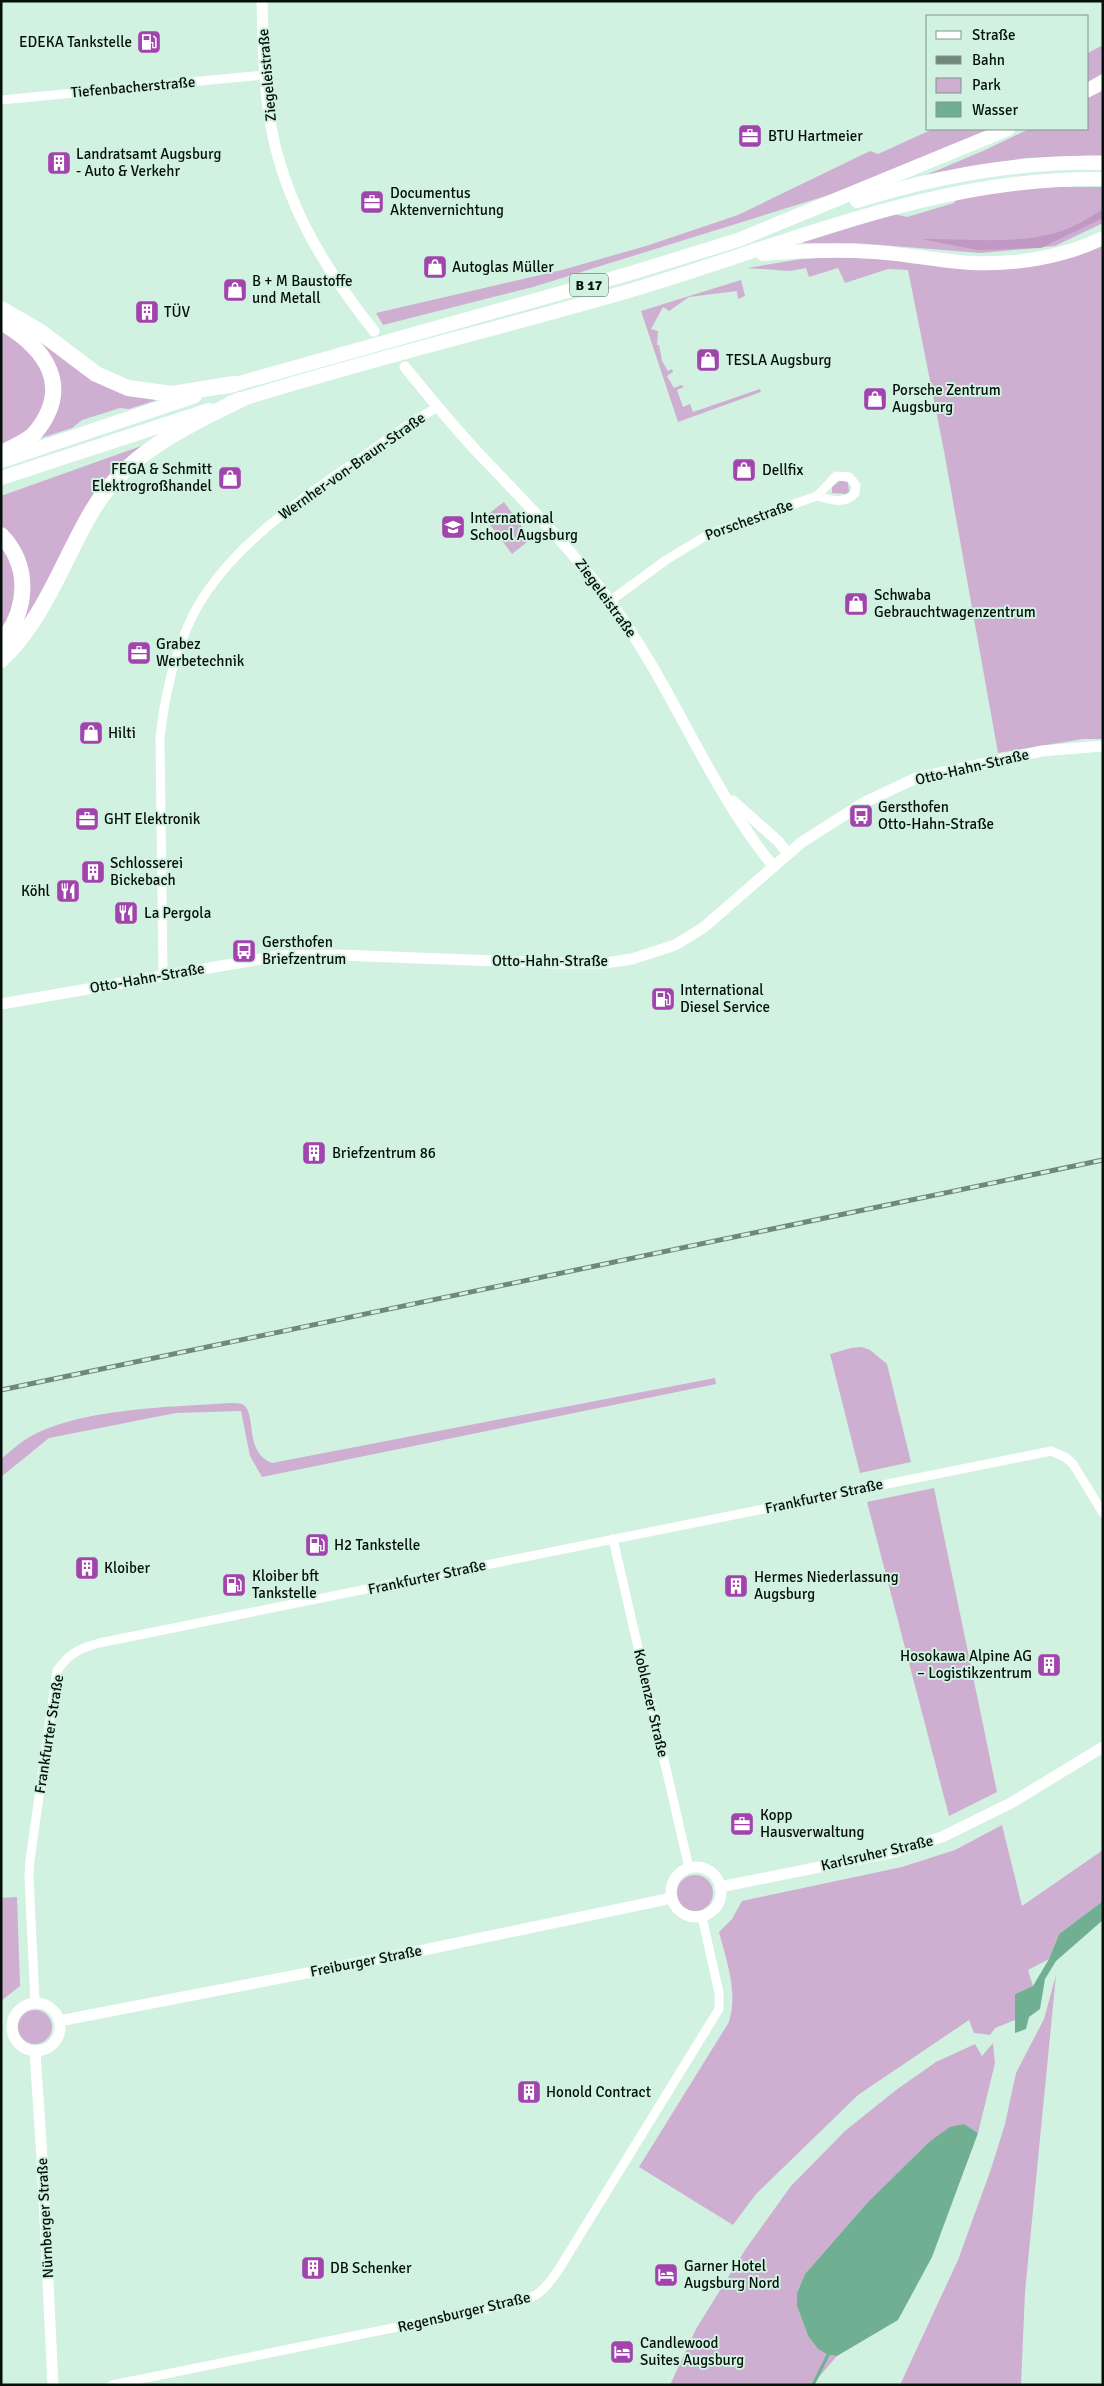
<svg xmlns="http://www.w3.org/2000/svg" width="1104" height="2386" font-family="Signika,sans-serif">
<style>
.green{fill:#cfafd1}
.forest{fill:#c198c4}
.water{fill:#70af92}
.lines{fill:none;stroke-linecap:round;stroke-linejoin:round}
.stream{stroke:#70af92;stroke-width:3}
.minor{stroke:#fff;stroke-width:9}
.tertiary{stroke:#fff;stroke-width:11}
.trunk{stroke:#fff;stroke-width:14}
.motorway{stroke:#fff;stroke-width:16}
.rail-casing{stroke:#71877c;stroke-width:5}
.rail{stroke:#d1f1e1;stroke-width:3;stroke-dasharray:9;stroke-linecap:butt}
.labels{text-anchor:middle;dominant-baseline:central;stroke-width:4;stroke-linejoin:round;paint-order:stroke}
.shield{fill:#d1f1e1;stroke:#42544b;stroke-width:1}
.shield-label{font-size:14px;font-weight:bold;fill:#05100b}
.poi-label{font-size:15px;fill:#05100b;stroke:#d1f1e1;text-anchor:start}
.street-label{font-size:15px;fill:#05100b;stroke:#d1f1e1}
</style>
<rect width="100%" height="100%" fill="#d1f1e1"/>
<g class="green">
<polygon points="1103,45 1103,73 1088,82 1088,53"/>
<polygon points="1103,90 1103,155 1025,158 926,175 983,151 1029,129 1088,129 1088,98"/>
<polygon points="933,129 995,129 848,189 533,287 383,325 376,313 562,270 646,246 738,215 870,151 878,154"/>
<polygon points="1030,187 1103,187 1103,223 1055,246 981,253 855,243 801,243 894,214 907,217 954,203 957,197"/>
<polygon points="1103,245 1103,739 1083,739 998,753 944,451 908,270 888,269 845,283 838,268 809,277 806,268 790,271 747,268 801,259 834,257 900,260 940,266"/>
<polygon points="741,280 745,296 738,299 737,291 689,297 669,311 663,307 651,329 658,331 657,345 659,345 662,361 668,371 672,369 673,372 667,376 674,388 681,385 684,387 677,390 683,407 690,404 693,412 760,389 761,392 678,422 641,311"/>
<polygon points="1,316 39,338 163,398 129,409 120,408 82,420 72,428 1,451"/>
<polygon points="144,445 1,655 1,496"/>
<polygon points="841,480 848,482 849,492 846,494 832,493 832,487"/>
<polygon points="504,502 531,539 512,554 484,517"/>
<polygon points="862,1347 870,1350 887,1364 911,1462 860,1473 830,1354 851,1348"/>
<path d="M715,1378L716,1384L262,1477L250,1456L241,1411L176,1413L49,1438L1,1477V1459C10,1452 19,1443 28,1438C78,1408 173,1407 230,1403C233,1403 239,1403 242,1404C258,1412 243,1453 272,1463Z"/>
<polygon points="934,1488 997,1792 949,1816 867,1502"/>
<path d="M1002,1825L1022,1906L1103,1850V1901L1059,1934L1049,1959L1028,1970L1033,1986L1015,1994V2020L995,2028L990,2035L974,2033L969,2020L858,2095L756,2194L733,2225L639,2167L729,2022C738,1991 727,1963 719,1932L732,1919L742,1901L902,1867L955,1850Z"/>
<circle cx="695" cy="1893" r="18"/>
<polygon points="17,1897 20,1986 1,2001 1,1898"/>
<polygon points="1056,1975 1025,2292 1021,2385 900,2385 958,2260 991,2169 1005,2124 1016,2073 1044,2019"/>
<circle cx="35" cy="2027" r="17"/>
<polygon points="993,2043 995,2063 978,2133 964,2124 930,2141 868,2202 805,2274 797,2293 797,2306 808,2336 818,2349 828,2355 837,2356 812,2385 670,2385 696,2329 745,2250 791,2186 845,2131 896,2090 936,2062 975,2044 982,2056"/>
</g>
<path class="forest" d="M1103,209V218L1041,248L977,250L921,239C965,238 1011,245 1055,233C1071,229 1089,218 1103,209Z"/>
<g class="water">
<polygon points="1103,1901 1103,1920 1056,1961 1045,1979 1040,2009 1029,2017 1026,2029 1015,2033 1015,1994 1033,1986 1049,1959 1059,1934"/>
<polygon points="964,2124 978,2133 932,2257 898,2320 837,2356 828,2355 818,2349 808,2336 797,2306 797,2293 805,2274 868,2202 930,2141 950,2127"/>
</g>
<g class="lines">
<polyline class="stream" points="813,2385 828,2355"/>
<g class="minor">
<polyline points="1,100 265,75"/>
<path d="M610,601L666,560L709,534L817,496L836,476L849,477L856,485L855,493C845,505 830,500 817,496"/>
<path d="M163,975L160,738C164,701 172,663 187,628C215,559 293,504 352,464C380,445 408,423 438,407"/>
<polyline points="613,1539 689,1868"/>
<path d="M35,2002L29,1877L30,1860L57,1671C68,1654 80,1648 99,1643L1051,1451L1065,1457L1073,1464L1103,1513"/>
<path d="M112,2385L496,2307C530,2299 539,2300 559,2269L719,2009V1993L702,1917"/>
</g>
<g class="tertiary">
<path d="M262,1C263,34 263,67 267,100C277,190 319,262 374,331"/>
<path d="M405,367C431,399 456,430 484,459C528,505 571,549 609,600C672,684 707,785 773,866"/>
<polyline points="733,801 778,841 788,854"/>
<polyline points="1,1004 278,956 338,955 553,963 605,963 632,959 675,945 703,928 802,842 865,802 916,778 1042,751 1103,746"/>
<circle cx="696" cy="1892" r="25"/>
<polyline points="720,1887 894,1852 942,1837 1011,1803 1103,1747"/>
<circle cx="36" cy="2027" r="24"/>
<polyline points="59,2021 405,1954 672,1898"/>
<polyline points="35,2052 42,2158 53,2385"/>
</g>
<g class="trunk">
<polyline points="1088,90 1103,82"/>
<path d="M857,201C937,176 1019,161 1103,163"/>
<path d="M763,254C800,251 836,249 874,252C907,254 939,261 972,263C1016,265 1064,257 1103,238"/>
<polyline points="225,387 628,274 738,240 1008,129"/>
<path d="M230,403C362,361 498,329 632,290C787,244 938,176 1103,179"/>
<polyline points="1,461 195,396"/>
<polyline points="1,478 209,410"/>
</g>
<g class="motorway">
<polyline points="1,309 39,331 96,374 128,388 172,394 234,384"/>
<path d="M1,322C46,348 74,387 34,434C26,442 12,448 1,453"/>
<path d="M1,535C31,566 28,611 1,642"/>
<path d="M1,660C45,618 62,562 92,511C125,455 184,427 240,400"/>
</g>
<defs>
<polyline id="rail" points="1,1390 1103,1160"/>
</defs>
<use href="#rail" class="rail-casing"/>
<use href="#rail" class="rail"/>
</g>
<defs>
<symbol id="fuel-square" viewBox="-11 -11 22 22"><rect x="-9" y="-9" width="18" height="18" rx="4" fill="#a244ad" stroke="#d1f1e1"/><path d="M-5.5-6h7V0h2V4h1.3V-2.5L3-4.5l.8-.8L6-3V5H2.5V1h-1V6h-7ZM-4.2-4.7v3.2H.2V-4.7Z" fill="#fff"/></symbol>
<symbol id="office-square" viewBox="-11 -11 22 22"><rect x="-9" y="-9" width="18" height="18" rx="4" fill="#a244ad" stroke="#d1f1e1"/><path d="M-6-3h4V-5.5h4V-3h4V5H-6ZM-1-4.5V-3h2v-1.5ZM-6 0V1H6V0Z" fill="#fff"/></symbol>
<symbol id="building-square" viewBox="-11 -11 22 22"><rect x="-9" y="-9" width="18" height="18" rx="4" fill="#a244ad" stroke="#d1f1e1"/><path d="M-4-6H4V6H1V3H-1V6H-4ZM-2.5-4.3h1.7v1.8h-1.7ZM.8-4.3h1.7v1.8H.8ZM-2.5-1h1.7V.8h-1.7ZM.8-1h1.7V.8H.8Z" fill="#fff"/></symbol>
<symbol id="shop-square" viewBox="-11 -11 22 22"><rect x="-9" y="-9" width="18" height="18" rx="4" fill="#a244ad" stroke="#d1f1e1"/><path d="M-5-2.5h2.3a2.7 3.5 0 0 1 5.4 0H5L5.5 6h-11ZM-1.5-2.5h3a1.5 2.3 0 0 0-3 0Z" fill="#fff"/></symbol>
<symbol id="school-square" viewBox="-11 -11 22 22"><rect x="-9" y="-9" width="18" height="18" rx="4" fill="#a244ad" stroke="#d1f1e1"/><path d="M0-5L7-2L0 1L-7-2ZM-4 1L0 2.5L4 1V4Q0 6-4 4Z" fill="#fff"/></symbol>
<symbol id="bus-square" viewBox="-11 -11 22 22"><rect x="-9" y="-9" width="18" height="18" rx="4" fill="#a244ad" stroke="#d1f1e1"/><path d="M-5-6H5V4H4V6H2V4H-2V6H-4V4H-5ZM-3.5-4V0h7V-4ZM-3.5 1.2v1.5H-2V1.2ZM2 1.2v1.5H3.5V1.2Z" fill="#fff"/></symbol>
<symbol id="restaurant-square" viewBox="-11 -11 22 22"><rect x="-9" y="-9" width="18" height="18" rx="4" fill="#a244ad" stroke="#d1f1e1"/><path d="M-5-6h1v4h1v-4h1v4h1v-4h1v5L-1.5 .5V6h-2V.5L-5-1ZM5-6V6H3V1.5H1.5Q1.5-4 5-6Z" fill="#fff"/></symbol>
<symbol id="hotel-square" viewBox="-11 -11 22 22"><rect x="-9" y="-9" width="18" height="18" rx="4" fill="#a244ad" stroke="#d1f1e1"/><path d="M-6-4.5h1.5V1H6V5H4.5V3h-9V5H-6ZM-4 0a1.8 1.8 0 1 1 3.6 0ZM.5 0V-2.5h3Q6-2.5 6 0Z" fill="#fff"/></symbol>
</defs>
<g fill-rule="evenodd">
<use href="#fuel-square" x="135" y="28" width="28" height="28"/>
<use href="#office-square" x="736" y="122" width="28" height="28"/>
<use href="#building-square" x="45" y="149" width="28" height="28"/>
<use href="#office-square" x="358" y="188" width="28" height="28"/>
<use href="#shop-square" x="421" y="253" width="28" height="28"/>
<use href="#shop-square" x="221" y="276" width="28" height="28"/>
<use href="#building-square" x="133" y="298" width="28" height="28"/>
<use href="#shop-square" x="694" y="346" width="28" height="28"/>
<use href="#shop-square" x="861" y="385" width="28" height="28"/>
<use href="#shop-square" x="730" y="456" width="28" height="28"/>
<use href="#shop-square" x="216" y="464" width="28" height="28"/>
<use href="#school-square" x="439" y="513" width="28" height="28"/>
<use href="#shop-square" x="842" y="590" width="28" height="28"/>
<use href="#office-square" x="125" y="639" width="28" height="28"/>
<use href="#shop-square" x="77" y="719" width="28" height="28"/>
<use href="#bus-square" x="847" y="802" width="28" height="28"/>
<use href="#office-square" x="73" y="805" width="28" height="28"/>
<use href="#building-square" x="79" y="858" width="28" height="28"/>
<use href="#restaurant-square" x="54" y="877" width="28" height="28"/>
<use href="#restaurant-square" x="112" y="899" width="28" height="28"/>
<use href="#bus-square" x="230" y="937" width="28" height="28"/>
<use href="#fuel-square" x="649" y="985" width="28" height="28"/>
<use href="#building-square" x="300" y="1139" width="28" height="28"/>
<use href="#fuel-square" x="303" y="1531" width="28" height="28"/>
<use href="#building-square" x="73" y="1554" width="28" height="28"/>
<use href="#fuel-square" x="220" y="1571" width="28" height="28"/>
<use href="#building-square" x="722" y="1572" width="28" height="28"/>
<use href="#building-square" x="1035" y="1651" width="28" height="28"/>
<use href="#office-square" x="728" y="1810" width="28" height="28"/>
<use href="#building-square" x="515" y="2078" width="28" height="28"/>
<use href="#building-square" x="299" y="2254" width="28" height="28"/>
<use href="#hotel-square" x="652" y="2261" width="28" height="28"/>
<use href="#hotel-square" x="608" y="2338" width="28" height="28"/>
</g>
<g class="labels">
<rect class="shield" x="570" y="273.5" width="38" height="23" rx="4"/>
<g class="shield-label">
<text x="589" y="285">B 17</text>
</g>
<g class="poi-label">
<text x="132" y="42" text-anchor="end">EDEKA Tankstelle</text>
<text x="768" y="136">BTU Hartmeier</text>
<text x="76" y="154">Landratsamt Augsburg<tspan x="76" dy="17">- Auto &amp; Verkehr</tspan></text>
<text x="390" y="193">Documentus<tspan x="390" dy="17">Aktenvernichtung</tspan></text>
<text x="452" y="267">Autoglas Müller</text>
<text x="252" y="281">B + M Baustoffe<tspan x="252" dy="17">und Metall</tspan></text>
<text x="164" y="312">TÜV</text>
<text x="726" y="360">TESLA Augsburg</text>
<text x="892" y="390">Porsche Zentrum<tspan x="892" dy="17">Augsburg</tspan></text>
<text x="212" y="469" text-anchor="end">FEGA &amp; Schmitt<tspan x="212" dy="17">Elektrogroßhandel</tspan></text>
<text x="762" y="470">Dellfix</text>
<text x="470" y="518">International<tspan x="470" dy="17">School Augsburg</tspan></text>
<text x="874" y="595">Schwaba<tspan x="874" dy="17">Gebrauchtwagenzentrum</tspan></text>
<text x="156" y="644">Grabez<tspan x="156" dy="17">Werbetechnik</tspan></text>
<text x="108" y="733">Hilti</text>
<text x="878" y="807">Gersthofen<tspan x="878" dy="17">Otto-Hahn-Straße</tspan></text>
<text x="104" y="819">GHT Elektronik</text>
<text x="110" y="863">Schlosserei<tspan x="110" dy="17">Bickebach</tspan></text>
<text x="50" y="891" text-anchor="end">Köhl</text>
<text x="144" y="913">La Pergola</text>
<text x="262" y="942">Gersthofen<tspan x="262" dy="17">Briefzentrum</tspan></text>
<text x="680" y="990">International<tspan x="680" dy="17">Diesel Service</tspan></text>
<text x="332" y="1153">Briefzentrum 86</text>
<text x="334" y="1545">H2 Tankstelle</text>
<text x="104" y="1568">Kloiber</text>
<text x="252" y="1576">Kloiber bft<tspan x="252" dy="17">Tankstelle</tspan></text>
<text x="754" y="1577">Hermes Niederlassung<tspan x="754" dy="17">Augsburg</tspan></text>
<text x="1032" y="1656" text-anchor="end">Hosokawa Alpine AG<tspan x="1032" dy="17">– Logistikzentrum</tspan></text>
<text x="760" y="1815">Kopp<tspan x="760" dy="17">Hausverwaltung</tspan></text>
<text x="546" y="2092">Honold Contract</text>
<text x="684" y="2266">Garner Hotel<tspan x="684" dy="17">Augsburg Nord</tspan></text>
<text x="330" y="2268">DB Schenker</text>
<text x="640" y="2343">Candlewood<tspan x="640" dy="17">Suites Augsburg</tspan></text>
</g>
<g class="street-label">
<text transform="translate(267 75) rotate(-95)">Ziegeleistraße</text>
<text transform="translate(133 87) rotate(-5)">Tiefenbacherstraße</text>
<text transform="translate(352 466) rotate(-35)">Wernher-von-Braun-Straße</text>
<text transform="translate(749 520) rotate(-20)">Porschestraße</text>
<text transform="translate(606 598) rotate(54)">Ziegeleistraße</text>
<text transform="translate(972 767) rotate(-13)">Otto-Hahn-Straße</text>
<text x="550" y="961">Otto-Hahn-Straße</text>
<text transform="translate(147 978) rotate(-10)">Otto-Hahn-Straße</text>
<text transform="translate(824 1496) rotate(-12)">Frankfurter Straße</text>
<text transform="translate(427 1577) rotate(-12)">Frankfurter Straße</text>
<text transform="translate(651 1703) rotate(77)">Koblenzer Straße</text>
<text transform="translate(49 1734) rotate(-81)">Frankfurter Straße</text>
<text transform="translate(877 1853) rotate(-13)">Karlsruher Straße</text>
<text transform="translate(366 1961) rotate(-11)">Freiburger Straße</text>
<text transform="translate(45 2218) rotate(-93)">Nürnberger Straße</text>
<text transform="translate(464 2312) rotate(-13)">Regensburger Straße</text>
</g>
</g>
<rect width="1104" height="2386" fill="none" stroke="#05100b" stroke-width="5"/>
<rect x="926" y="15" width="162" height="115" fill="#d1f1e1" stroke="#7f978b"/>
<rect x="936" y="31" width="25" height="8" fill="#ffffff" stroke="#7f978b"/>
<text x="972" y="40" font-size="15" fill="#05100b">Straße</text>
<rect x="936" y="56" width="25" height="8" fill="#71877c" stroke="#7f978b"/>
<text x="972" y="65" font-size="15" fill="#05100b">Bahn</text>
<rect x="936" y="78" width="25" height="15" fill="#cfafd1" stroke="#7f978b"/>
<text x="972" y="90" font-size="15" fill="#05100b">Park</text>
<rect x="936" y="102" width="25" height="15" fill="#70af92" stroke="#7f978b"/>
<text x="972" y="115" font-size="15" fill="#05100b">Wasser</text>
</svg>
